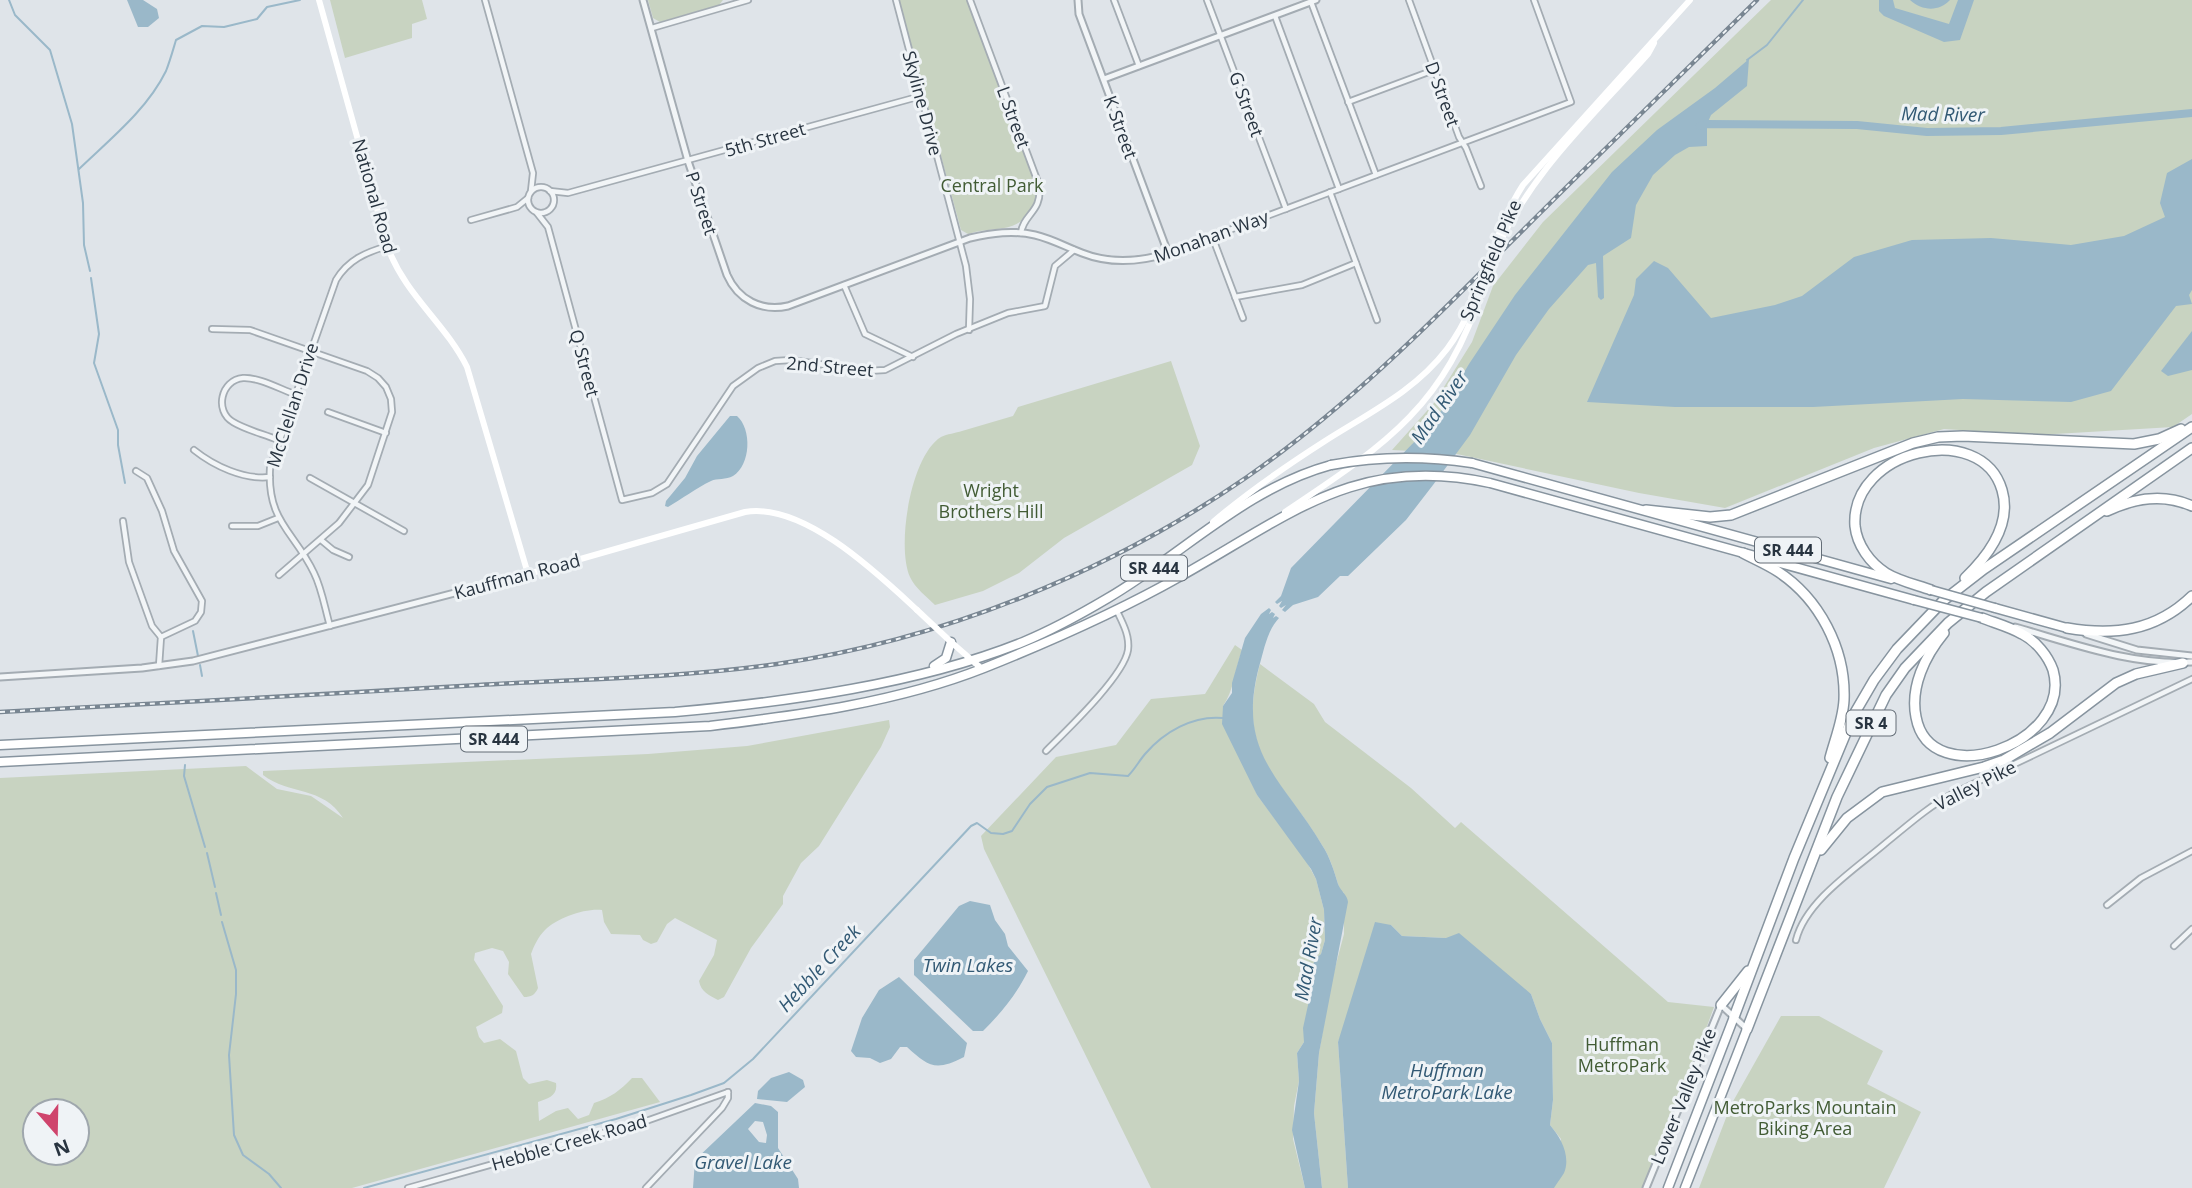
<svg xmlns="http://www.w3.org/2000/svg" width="2192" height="1188" font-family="'Open Sans',sans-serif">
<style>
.green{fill:#c8d3c1;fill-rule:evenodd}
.water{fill:#9ab8c9;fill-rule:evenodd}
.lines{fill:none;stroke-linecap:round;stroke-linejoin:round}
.stream{stroke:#9ab8c9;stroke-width:2}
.river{stroke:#9ab8c9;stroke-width:8}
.minor-casing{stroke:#a4acb3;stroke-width:8}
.tertiary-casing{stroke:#a4acb3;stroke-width:9}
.trunk-casing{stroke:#87949f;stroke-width:11}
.motorway-casing{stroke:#87949f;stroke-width:12}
.minor{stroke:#f2f5f7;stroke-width:4.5}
.tertiary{stroke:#f2f5f7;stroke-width:5}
.secondary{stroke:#fff;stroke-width:6}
.trunk{stroke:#fff;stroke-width:8}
.motorway{stroke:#fff;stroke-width:9}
.rail-casing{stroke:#798692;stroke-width:4.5}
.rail{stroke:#eff3f6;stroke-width:2;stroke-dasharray:5;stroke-linecap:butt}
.trunk-bridge-casing{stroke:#87949f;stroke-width:11;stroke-linecap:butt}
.secondary-bridge{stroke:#fff;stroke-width:6}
.trunk-bridge{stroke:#fff;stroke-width:8}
.labels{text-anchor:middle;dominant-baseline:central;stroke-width:6;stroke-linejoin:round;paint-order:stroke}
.shield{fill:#eff3f6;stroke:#646d77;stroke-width:2}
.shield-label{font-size:16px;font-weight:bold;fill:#283440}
.street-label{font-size:18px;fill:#283440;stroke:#eff3f6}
.park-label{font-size:18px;fill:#425c35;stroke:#eff3f6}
.water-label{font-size:19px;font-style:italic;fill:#325974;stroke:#eff3f6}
</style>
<rect width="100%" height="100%" fill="#dfe4e9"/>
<g class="green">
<polygon points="330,0 422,0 427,19 412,24 412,38 345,58"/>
<polygon points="648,0 723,0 719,5 660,22 653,18"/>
<path d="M899,0H968L1036,186C1038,196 1035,204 1029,213C1014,234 992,226 968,234L961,230Z"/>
<polygon points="1771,0 2192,0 2192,414 2173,427 2038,435 1944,429 1874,448 1725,508 1639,493 1452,453 1392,450 1434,403 1472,342 1493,286 1543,222"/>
<path d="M1171,361L1200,446L1192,465L1064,538L1019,573L983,591L935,605C927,597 915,588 910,577C896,546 911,455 941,437C947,434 956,433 962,431C979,426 996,421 1013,416L1018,407Z"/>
<path d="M1235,645L1242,650C1235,669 1234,690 1223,706L1257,795L1304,857L1316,879L1324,910L1325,940L1321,954L1316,958L1309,973L1310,996L1304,1042L1297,1053L1299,1081L1294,1106L1293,1139L1305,1188H1151L984,849L981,836L1056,757L1116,745L1151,699L1205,694Z"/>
<path d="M1260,664L1314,704L1325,722L1411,788L1455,828L1461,822L1668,1002L1714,1007L1648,1188H1554L1561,1139L1550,1125L1553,1100L1552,1043L1540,1019L1531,994L1446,938L1402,936L1391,925L1338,1042L1348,1188H1322L1314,1113L1319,1053L1331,983L1344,934V893L1340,890C1335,875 1331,858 1322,845C1280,775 1235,756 1260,664Z"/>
<path d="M889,720L890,727L881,747L819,846L801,863L783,896V904L751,948L724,997L718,1000C709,995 701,992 699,981L714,955L717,940L675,918L667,924L657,942L651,944L643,940L640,935L611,934L604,922L602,910C585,908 557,918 545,930C538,937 534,946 531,954L538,988C535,995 531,997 524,997L508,974L509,962L503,951L492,948L475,953L474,960L503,1006L502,1013L476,1027L479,1037L484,1043L500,1039L516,1051L523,1078L529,1084L547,1080L556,1083C558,1096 548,1098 538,1102L539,1121L556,1111L568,1108L578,1119L589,1115L594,1103C610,1098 621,1090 632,1078H642L660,1102L352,1188H0V778L246,766L277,789L311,796L343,818C323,786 289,795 263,775V771L648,754L747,746ZM77,1111V1153H35V1111Z"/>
<polygon points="1781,1016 1819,1016 1883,1051 1867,1084 1921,1112 1884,1188 1699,1188 1731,1105"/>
</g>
<g class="water">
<polygon points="127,0 143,0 157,9 159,18 148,27 138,27"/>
<polygon points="1879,0 1893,0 1895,8 1949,24 1958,0 1974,0 1960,40 1944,42 1884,16 1879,11"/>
<path d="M1910,0H1950C1939,12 1922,11 1910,0Z"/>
<polygon points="1749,59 1747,86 1711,115 1707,124 1707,146 1689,147 1675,155 1653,175 1636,205 1631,238 1603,256 1604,298 1601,300 1598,297 1596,263 1588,265 1549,309 1516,355 1470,435 1433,485 1406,520 1348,576 1340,576 1318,597 1293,605 1285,612 1282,610 1286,605 1281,608 1279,606 1282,601 1277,604 1275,602 1281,596 1291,568 1422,434 1441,411 1469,364 1515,295 1612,172 1657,130 1715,88"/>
<polygon points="2192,159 2192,290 2189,295 2192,304 2176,306 2111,391 2071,402 1963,399 1813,407 1675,407 1587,402 1634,295 1636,279 1654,261 1668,268 1711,318 1775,305 1802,296 1854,257 1912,240 1991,238 2071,245 2124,236 2165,217 2160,203 2167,173"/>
<polygon points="2192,331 2192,370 2168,376 2161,371"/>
<path d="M730,416H737C752,429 751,465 733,476C726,480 717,478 711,481C696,488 682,499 668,507L665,506L666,501L685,478L697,456Z"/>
<path d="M1269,608L1271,610L1269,614L1272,612L1275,614L1273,618L1276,616L1279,618C1267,631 1264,650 1259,667C1236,754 1283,779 1322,845C1330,857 1334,871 1338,884C1341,892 1347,894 1348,902L1319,1053L1314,1113L1322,1188H1305L1292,1130L1299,1081L1297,1053L1304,1042L1303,1028L1310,996L1309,973L1316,958L1321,954L1325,940L1324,910L1316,879L1311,869L1257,795L1222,724L1223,706L1232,693V683L1245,638L1261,614Z"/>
<path d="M970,901L990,905L995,920L1005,934L1008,946L1028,971C1016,995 1002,1012 983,1031H973L914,975V960L959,906Z"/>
<path d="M1375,922L1391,925L1402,936L1446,938L1459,933L1531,994L1540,1019L1552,1043L1553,1100L1550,1125C1561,1138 1571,1156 1564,1173C1561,1178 1557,1183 1554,1188H1348L1338,1042Z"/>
<path d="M899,977L967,1043L964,1057C935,1072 928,1066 907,1047H900L891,1059L880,1063L870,1058L856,1057L851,1051L862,1018L879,990Z"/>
<polygon points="789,1072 803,1080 805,1087 787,1102 757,1099 758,1091 771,1078"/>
<path d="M755,1103L771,1106L778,1112V1148L798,1179L799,1188H693L695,1160ZM755,1121L763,1122L767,1135L766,1143L759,1142L748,1129Z"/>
</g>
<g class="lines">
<g class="stream">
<polyline points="9,0 15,15 50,50 72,124 83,203 84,245 90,271"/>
<polyline points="1747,60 1767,45 1803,0"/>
<path d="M79,169C109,140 147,110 166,71C170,61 173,50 176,40L202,26L224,27L257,19L267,7L300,0"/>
<polyline points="91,278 99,334 94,363 118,430 118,445 125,483"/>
<polyline points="193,631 198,656"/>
<polyline points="200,665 202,676"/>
<polyline points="185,765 184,776 205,847"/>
<polyline points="207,853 215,887"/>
<polyline points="216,893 221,915"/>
<polyline points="222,922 236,970 236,994 229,1055 234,1135 243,1155 269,1174 281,1188"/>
<path d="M364,1188L616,1119L691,1095L724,1083L753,1059L971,826L977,823L991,833L1003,834L1012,831L1030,804L1047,787L1090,773L1128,776C1135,769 1139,761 1145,754C1164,732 1193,715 1223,718"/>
</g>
<polyline class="river" points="1700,126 1707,124 1857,125 1927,132 2001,131 2192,113"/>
<defs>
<g id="minor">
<polyline points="485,0 533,173 531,191"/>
<polyline points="896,0 966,266 970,299 969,330"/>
<path d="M970,0L1039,185C1043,212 1023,214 1021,233"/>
<polyline points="1114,0 1139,66"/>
<polyline points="1207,0 1286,209"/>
<polyline points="1409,0 1459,137 1466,148 1481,186"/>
<polyline points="1311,2 1376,175"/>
<polyline points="1275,16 1339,189"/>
<polyline points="652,28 748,0"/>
<polyline points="1348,102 1434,70"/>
<circle cx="541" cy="200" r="13"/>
<polyline points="550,191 568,193 921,96"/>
<polyline points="1330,192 1377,320"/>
<polyline points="537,213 548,227 622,500 652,493 667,484 733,386 758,368 775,361 791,360 867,371 885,370 956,334 1008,313 1045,306 1055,266 1074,250"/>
<polyline points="471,220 517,207 528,198"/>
<polyline points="1212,236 1243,318"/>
<polyline points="1168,253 1571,102 1534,0"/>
<polyline points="844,285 865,334 913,357"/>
<polyline points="1235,297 1302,285 1356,263"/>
<polyline points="212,329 250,330 367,371 378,378 386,387 391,399 392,412 368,485 339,523 279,575"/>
<polyline points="328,412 386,433"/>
<path d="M278,440C264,434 246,430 233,422C214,411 221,380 243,378C258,377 280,389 294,394"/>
<path d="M194,450C214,466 244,480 270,477"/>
<polyline points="136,471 147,478 162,511 174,551 202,601 201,612 195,621 161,637"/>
<polyline points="310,478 404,531"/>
<polyline points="123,521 129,562 152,626 161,637"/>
<polyline points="232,526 258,526 278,518"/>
<polyline points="321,540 333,550 349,557"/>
<path d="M330,626C325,609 322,589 314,573C294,531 267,522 270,468L336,280C348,260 366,252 388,246"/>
<polyline points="159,666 161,637"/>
<path d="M1046,751C1066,731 1124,676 1128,650C1130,635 1122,622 1116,609"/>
<polyline points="2107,905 2141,878 2192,851"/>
<path d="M1796,940C1806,900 1857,868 1887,842C1908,825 1928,807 1952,794L2192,679"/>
<polyline points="2174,946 2192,929"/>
<polyline points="408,1188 649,1120 728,1092"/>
<polyline points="646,1188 722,1108 728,1098 728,1092"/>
</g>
<g id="tertiary">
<path d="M643,0L688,161L727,275C738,300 762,312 788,306L970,238C992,233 1013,230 1035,235C1052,239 1066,247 1082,253C1110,264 1140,262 1168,253L1079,14L1078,0"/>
<polyline points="1104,79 1316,0"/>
<path d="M2015,627C2072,643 2132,666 2192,662"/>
<polyline points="2086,634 2137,650 2192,656"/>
<polyline points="0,677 142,668 193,661 528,574"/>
<polyline points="1646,1188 1721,1005 1747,1029"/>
</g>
<g id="trunk">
<polyline points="1472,463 1891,579"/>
<polyline points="1995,608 2067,628"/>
<polyline points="934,666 946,658 951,642"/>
<path d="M0,745L675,712C786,702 919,684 1023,642C1052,630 1081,614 1108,598C1183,554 1246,488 1331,465"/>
<path d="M0,762L710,726C801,715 898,702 984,668C1049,642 1121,610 1181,576C1290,515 1357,454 1490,483L1914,600"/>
<polyline points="1668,1188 1734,1017"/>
<polyline points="1685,1188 1747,1029"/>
</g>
<g id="motorway">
<polyline points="1646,510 1710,517 1731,515 1913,443 1938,437 1963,436 2134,444 2159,439 2181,429"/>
<path d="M2107,511C2135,498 2163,493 2192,506"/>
<path d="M1743,553C1754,559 1766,564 1777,571C1819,598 1846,649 1844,700C1843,720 1835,739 1830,758"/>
<path d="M1931,590C1917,585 1899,581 1886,573C1870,563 1857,545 1855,526C1850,450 1981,419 2002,490C2012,524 1988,556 1965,578"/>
<path d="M2067,628C2114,636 2156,631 2192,596"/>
<path d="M1944,633C1925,656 1910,687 1916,717C1930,794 2074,744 2053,670C2048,656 2036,641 2022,634C2010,627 1995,623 1982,618"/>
<polyline points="1821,850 1847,818 1882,792 1984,767 2004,760 2050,733 2116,683 2136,674 2183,663"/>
<polyline points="1721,1005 1748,971"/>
<polyline points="1734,1017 1794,858 1853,716 1874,680 1897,649 1944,600 1984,569 2192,427"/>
<polyline points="1747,1029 1837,797 1886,695 1905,668 1948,623 1986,592 2192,448"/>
</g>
</defs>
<use href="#minor" class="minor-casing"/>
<use href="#tertiary" class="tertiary-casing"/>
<use href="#trunk" class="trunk-casing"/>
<use href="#motorway" class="motorway-casing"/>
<use href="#minor" class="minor"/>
<use href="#tertiary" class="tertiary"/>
<g class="secondary">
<path d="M319,0L388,248C406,296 445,323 467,367L528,574L745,512C803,502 877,573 917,610"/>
<path d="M1495,254C1527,176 1593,116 1648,54L1654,43"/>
<path d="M1285,512C1385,445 1445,407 1483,287"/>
<path d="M1213,522C1248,492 1286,466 1325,441C1369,413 1415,391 1447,349C1484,300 1490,236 1523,185L1690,0"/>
<polyline points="951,642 982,669"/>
</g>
<use href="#trunk" class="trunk"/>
<use href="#motorway" class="motorway"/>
<defs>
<path id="rail" d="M0,712C160,703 319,695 479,685C578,679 679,678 777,664C943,640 1109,572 1247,477C1342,411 1426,328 1508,245C1590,163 1674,82 1757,0"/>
</defs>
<use href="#rail" class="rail-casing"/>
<use href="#rail" class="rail"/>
<defs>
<g id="trunk-bridge">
<path d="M1331,465C1378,456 1425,456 1472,463"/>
<polyline points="1931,590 1995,608"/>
<polyline points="1914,600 1982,618"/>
</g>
</defs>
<use href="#trunk-bridge" class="trunk-bridge-casing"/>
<polyline class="secondary-bridge" points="917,610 951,642"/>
<use href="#trunk-bridge" class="trunk-bridge"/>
</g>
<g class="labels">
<g class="shield">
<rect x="1755" y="537.5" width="66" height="25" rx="5"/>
<rect x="1121" y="555.5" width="66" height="25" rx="5"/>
<rect x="1846.5" y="710.5" width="49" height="25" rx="5"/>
<rect x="461" y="726.5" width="66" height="25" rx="5"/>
</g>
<g class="shield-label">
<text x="1788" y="550">SR 444</text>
<text x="1154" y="568">SR 444</text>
<text x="1871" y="723">SR 4</text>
<text x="494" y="739">SR 444</text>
</g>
<g class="street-label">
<text transform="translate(1443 94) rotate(70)">D Street</text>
<text transform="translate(923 103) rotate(75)">Skyline Drive</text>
<text transform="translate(1247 104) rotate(70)">G Street</text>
<text transform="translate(1014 117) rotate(70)">L Street</text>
<text transform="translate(1121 127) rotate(70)">K Street</text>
<text transform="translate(765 139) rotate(-16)">5th Street</text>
<text transform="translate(375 196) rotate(74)">National Road</text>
<text transform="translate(702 203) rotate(72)">P Street</text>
<text transform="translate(1211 236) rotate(-20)">Monahan Way</text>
<text transform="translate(1490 260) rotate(-67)">Springfield Pike</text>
<text transform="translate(585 363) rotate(75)">Q Street</text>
<text transform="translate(830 366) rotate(5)">2nd Street</text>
<text transform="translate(292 405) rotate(-72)">McClellan Drive</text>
<text transform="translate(517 576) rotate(-15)">Kauffman Road</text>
<text transform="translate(1975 785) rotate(-27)">Valley Pike</text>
<text transform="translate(1683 1096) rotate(-68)">Lower Valley Pike</text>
<text transform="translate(569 1142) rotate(-16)">Hebble Creek Road</text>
</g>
<g class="park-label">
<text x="992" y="185">Central Park</text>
<text x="991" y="490">Wright<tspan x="991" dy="21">Brothers Hill</tspan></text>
<text x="1622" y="1044">Huffman<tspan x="1622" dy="21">MetroPark</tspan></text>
<text x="1805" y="1107">MetroParks Mountain<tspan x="1805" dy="21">Biking Area</tspan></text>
</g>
<g class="water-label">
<text transform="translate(1943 114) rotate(1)">Mad River</text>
<text transform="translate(1439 407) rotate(-55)">Mad River</text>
<text transform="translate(1308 959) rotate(-80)">Mad River</text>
<text x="968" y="965">Twin Lakes</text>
<text transform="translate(819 968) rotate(-47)">Hebble Creek</text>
<text x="1447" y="1070">Huffman<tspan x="1447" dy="22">MetroPark Lake</tspan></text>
<text x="743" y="1162">Gravel Lake</text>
</g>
</g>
<g transform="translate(56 1132) rotate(160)"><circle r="33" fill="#eff3f6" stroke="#9fa7ad" stroke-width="2"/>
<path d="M0-5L12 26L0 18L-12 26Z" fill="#cf446c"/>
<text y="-10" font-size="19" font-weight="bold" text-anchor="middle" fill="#283440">N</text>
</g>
</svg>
